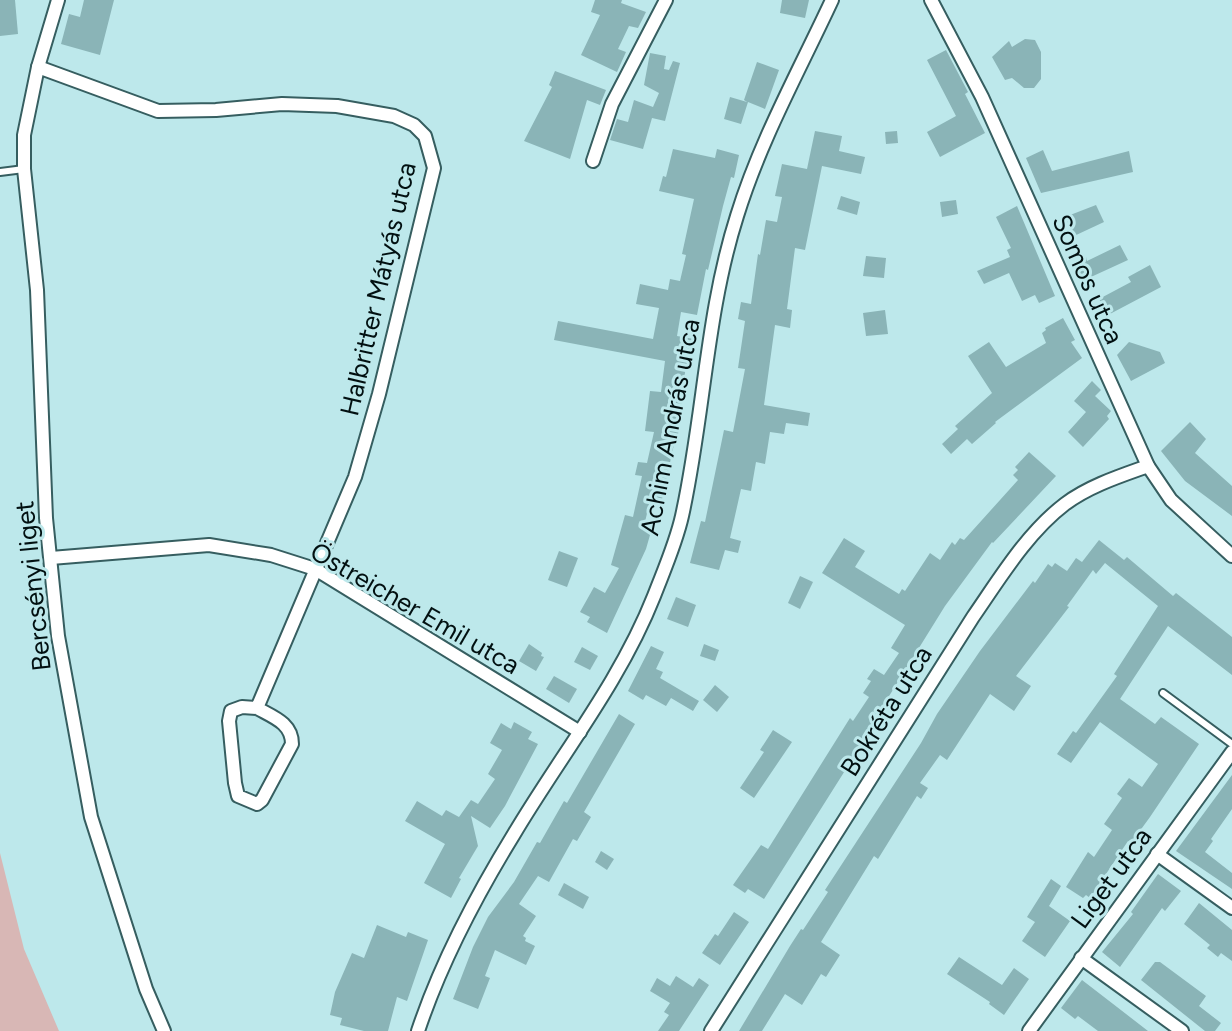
<svg xmlns="http://www.w3.org/2000/svg" width="1232" height="1031" font-family="Figtree,sans-serif">
<style>
.green{fill:#d8b7b5}
.building{fill:#8ab4b7}
.lines{fill:none;stroke-linecap:round;stroke-linejoin:round}
.service-casing{stroke:#365e60;stroke-width:10}
.minor-casing{stroke:#365e60;stroke-width:16}
.service{stroke:#fff;stroke-width:6}
.minor{stroke:#fff;stroke-width:12}
.labels{text-anchor:middle;dominant-baseline:central;stroke-width:6;stroke-linejoin:round;paint-order:stroke}
.street-label{font-size:26px;fill:#021011;stroke:#bde8eb}
</style>
<rect width="100%" height="100%" fill="#bde8eb"/>
<polygon class="green" points="0,853 24,949 59,1031 0,1031"/>
<g class="building">
<polygon points="0,0 15,0 18,34 0,36"/>
<polygon points="84,0 114,0 100,55 61,44 69,14 80,17"/>
<polygon points="595,0 622,0 621,3 646,12 638,28 629,26 618,49 626,52 617,72 581,55 600,15 591,12"/>
<polygon points="782,0 809,0 805,18 780,13"/>
<polygon points="1025,39 1035,40 1041,52 1041,79 1034,88 1024,88 1012,78 1005,80 992,57 1009,41 1012,47"/>
<polygon points="946,50 968,92 965,94 985,133 940,157 927,132 956,116 927,60"/>
<polygon points="650,53 666,56 664,69 669,70 673,61 680,63 665,121 652,118 643,149 610,140 617,119 628,122 634,100 653,107 659,93 644,85"/>
<polygon points="757,62 779,70 765,109 748,102 741,124 724,119 730,97 747,102 744,100"/>
<polygon points="555,71 606,90 600,105 587,100 570,159 524,141 552,87 549,85"/>
<polygon points="815,131 842,136 839,151 865,157 861,174 822,166 805,250 795,248 787,309 792,310 790,328 775,325 764,405 810,413 808,426 786,423 784,434 770,432 765,464 756,462 751,491 741,489 730,538 741,541 738,553 725,550 719,570 690,563 701,521 705,522 724,430 733,432 745,369 738,368 745,321 738,319 741,302 751,304 758,254 760,255 766,220 777,222 782,197 775,196 782,164 807,169"/>
<polygon points="897,131 898,143 886,144 885,132"/>
<polygon points="673,149 715,158 717,149 739,155 734,178 731,177 723,206 708,270 706,269 697,315 681,312 677,336 694,339 689,365 686,364 678,435 676,435 661,504 650,501 644,526 652,528 646,549 607,633 587,622 590,617 580,612 594,587 605,593 619,568 611,565 625,515 633,517 642,476 635,475 638,462 647,463 654,432 645,431 650,391 661,392 665,361 554,340 558,321 653,339 659,308 636,304 640,284 668,290 670,279 680,281 686,255 682,254 694,199 659,191 663,176 666,177"/>
<polygon points="1043,150 1052,171 1129,151 1133,172 1041,193 1026,158"/>
<polygon points="841,196 860,202 857,215 837,209"/>
<polygon points="956,200 958,214 942,217 940,202"/>
<polygon points="1096,205 1104,222 1074,236 1065,217"/>
<polygon points="1017,206 1055,296 1039,303 1035,295 1022,301 1009,273 984,284 977,271 1010,257 1007,250 1011,248 996,217"/>
<polygon points="1120,245 1128,260 1080,282 1071,264 1086,257 1087,261"/>
<polygon points="866,256 886,258 884,278 863,276"/>
<polygon points="1150,265 1161,287 1108,315 1099,299 1131,282 1128,277"/>
<polygon points="885,310 888,334 866,336 863,313"/>
<polygon points="1063,318 1075,340 1071,342 1082,358 995,422 996,423 972,444 967,439 951,454 942,444 958,429 955,426 992,393 968,356 989,342 1006,367 1046,343 1042,333 1046,330 1045,328"/>
<polygon points="1129,342 1160,352 1165,363 1131,381 1117,355"/>
<polygon points="1092,381 1101,390 1095,396 1111,411 1107,416 1109,419 1083,447 1068,432 1086,412 1074,401"/>
<polygon points="1190,422 1206,439 1195,453 1232,486 1232,516 1185,481 1161,451"/>
<polygon points="1029,452 1056,476 993,543 992,542 945,606 868,730 870,731 764,899 748,889 745,893 733,885 761,845 768,849 850,718 853,721 869,697 863,693 871,681 867,679 874,669 884,675 899,653 891,648 905,625 822,573 844,538 865,551 855,567 899,594 902,589 905,591 930,553 940,560 952,542 955,545 960,538 964,540 1018,480 1013,475 1018,470 1015,467"/>
<polygon points="1099,540 1124,560 1127,557 1173,596 1176,593 1232,637 1232,675 1168,626 1120,699 1155,724 1161,717 1199,744 1150,817 1131,843 1128,841 1090,898 1086,895 1083,898 1066,887 1088,852 1094,857 1112,830 1104,824 1122,798 1117,794 1129,778 1142,787 1158,764 1100,722 1071,763 1057,754 1073,731 1076,733 1117,676 1114,674 1158,606 1105,563 1096,574 1093,570 1067,606 1069,607 1016,676 1031,686 1014,711 990,694 947,760 940,755 920,783 928,788 921,799 917,796 878,859 874,856 821,942 840,955 826,977 821,974 802,1005 785,994 762,1031 739,1031 790,946 801,929 803,930 828,892 825,890 921,743 937,714 980,651 1033,581 1035,583 1048,564 1052,567 1055,563 1067,571 1076,558 1082,562"/>
<polygon points="559,551 578,558 567,587 548,580"/>
<polygon points="800,576 813,582 800,609 788,603"/>
<polygon points="676,597 696,605 688,627 667,619"/>
<polygon points="529,644 542,653 541,656 544,657 536,671 519,661"/>
<polygon points="704,644 719,650 715,661 700,656"/>
<polygon points="651,646 664,652 656,669 663,672 660,678 699,701 693,711 671,698 666,706 646,695 643,700 628,691"/>
<polygon points="582,647 598,656 590,670 574,662"/>
<polygon points="554,676 577,689 569,703 546,689"/>
<polygon points="715,685 729,697 717,712 703,700"/>
<polygon points="619,714 635,724 584,812 591,817 577,841 573,839 549,882 538,876 519,904 536,916 523,936 526,938 525,941 535,946 526,965 495,950 485,976 490,978 478,1009 453,999 473,947 488,917 514,882 537,842 540,843 564,801 567,803"/>
<polygon points="514,722 532,732 528,739 538,744 505,806 490,828 471,816 478,846 459,878 461,879 451,898 424,883 445,844 405,821 417,801 442,816 446,810 459,817 471,800 478,804 495,779 488,774 502,750 490,743 501,723 511,729"/>
<polygon points="773,730 792,742 754,798 740,788 764,752 760,750"/>
<polygon points="1232,775 1232,809 1211,839 1213,841 1205,852 1232,873 1232,889 1176,851"/>
<polygon points="601,851 614,859 607,870 595,862"/>
<polygon points="1158,874 1181,891 1165,911 1162,908 1120,967 1102,952 1133,914 1131,912"/>
<polygon points="1051,879 1061,886 1049,906 1070,921 1045,957 1022,941 1035,922 1027,917"/>
<polygon points="564,883 589,897 583,909 558,895"/>
<polygon points="1199,903 1232,930 1232,961 1221,953 1218,957 1207,948 1210,945 1184,924"/>
<polygon points="734,912 749,922 720,965 702,953 715,934 718,936"/>
<polygon points="377,925 406,937 408,932 428,940 407,1001 397,997 388,1031 364,1031 340,1025 342,1018 330,1015 335,992 352,953 364,958"/>
<polygon points="959,957 1002,985 1014,968 1029,979 1004,1015 989,1004 990,1002 947,974"/>
<polygon points="1155,962 1160,962 1206,996 1199,1006 1221,1023 1215,1031 1205,1031 1141,980"/>
<polygon points="676,976 693,987 699,978 709,985 679,1031 658,1031 669,1015 664,1012 670,1003 650,991 657,978 670,986"/>
<polygon points="1082,980 1117,1007 1148,1031 1098,1031 1078,1016 1075,1019 1061,1008"/>
</g>
<g class="lines">
<defs>
<g id="service">
<polyline points="0,172 24,169"/>
<polyline points="1163,693 1232,744"/>
</g>
<g id="minor">
<polyline points="58,0 38,67 24,135 24,169 37,290 46,518 58,636 91,817 146,989 164,1031"/>
<polyline points="931,0 982,97 1148,466 1171,500 1232,556"/>
<path d="M38,67L158,111L216,110L282,104L337,106L394,116L414,125L425,136L434,168L379,394L355,477L257,708L242,707L231,711L229,721L235,783L238,796L257,804L262,800L292,744C292,723 273,717 257,708"/>
<polyline points="593,161 612,104 666,0"/>
<polyline points="51,558 209,545 271,555 315,569 580,732"/>
<polyline points="1157,854 1232,908"/>
<polyline points="1081,958 1182,1031"/>
<path d="M418,1031C441,962 476,896 514,834C561,755 620,682 654,596C664,570 676,543 682,516C704,417 706,313 737,216C760,141 799,71 832,0"/>
<path d="M711,1031L973,617C1000,578 1027,533 1065,504C1089,486 1120,476 1148,466"/>
<polyline points="1029,1031 1232,752"/>
</g>
</defs>
<use href="#service" class="service-casing"/>
<use href="#minor" class="minor-casing"/>
<use href="#service" class="service"/>
<use href="#minor" class="minor"/>
</g>
<g class="labels">
<g class="street-label">
<text transform="translate(1088 279) rotate(66)">Somos utca</text>
<text transform="translate(378 289) rotate(-77)">Halbritter Mátyás utca</text>
<text transform="translate(670 427) rotate(-79)">Achim András utca</text>
<text transform="translate(33 586) rotate(-96)">Bercsényi liget</text>
<text transform="translate(415 608) rotate(30)">Östreicher Emil utca</text>
<text transform="translate(886 711) rotate(-58)">Bokréta utca</text>
<text transform="translate(1111 878) rotate(-54)">Liget utca</text>
</g>
</g>
</svg>
